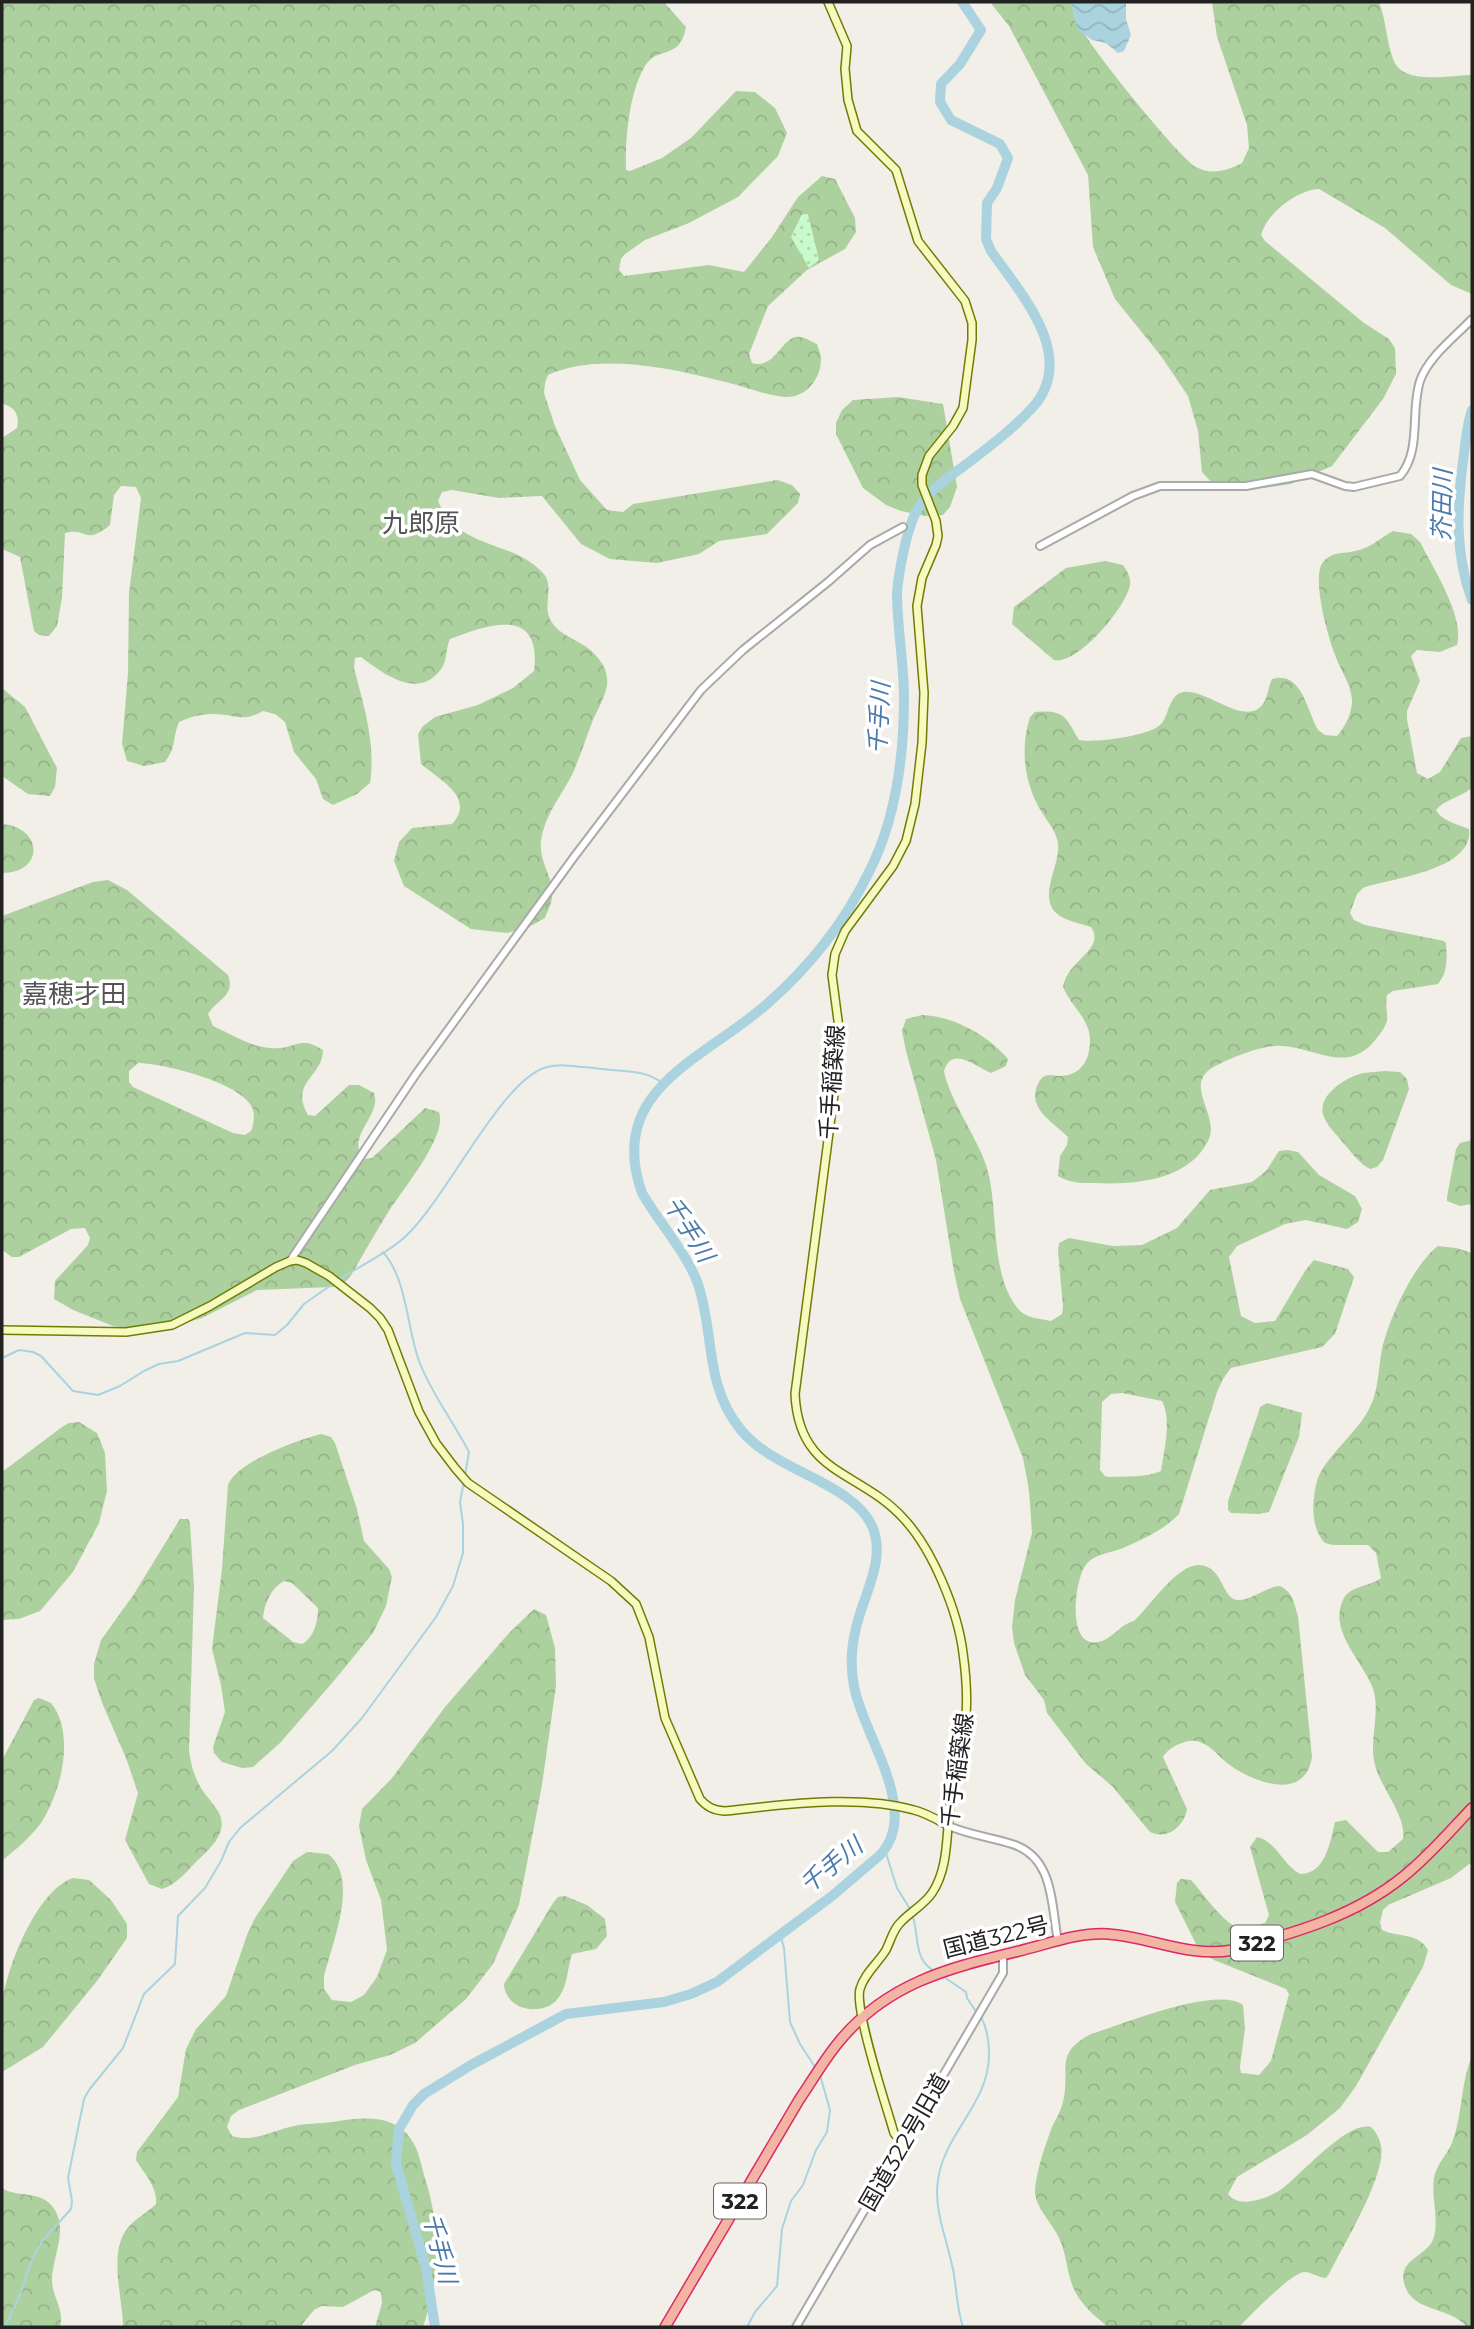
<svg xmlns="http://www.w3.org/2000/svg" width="1474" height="2329" font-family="Montserrat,'Noto Sans JP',sans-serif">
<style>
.forest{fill:url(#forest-crowns);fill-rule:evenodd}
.park{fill:url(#park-dots)}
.water{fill:url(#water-waves)}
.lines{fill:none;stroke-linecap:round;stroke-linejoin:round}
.stream{stroke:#aad3df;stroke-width:2}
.river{stroke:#aad3df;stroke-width:10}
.tertiary-casing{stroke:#a9a9a9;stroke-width:10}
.secondary-casing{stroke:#707d05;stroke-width:10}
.trunk-casing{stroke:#dc2a67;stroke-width:12}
.tertiary{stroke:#fff;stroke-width:6}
.secondary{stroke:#f7fabf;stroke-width:7}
.trunk{stroke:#f2b4a3;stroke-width:9}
.labels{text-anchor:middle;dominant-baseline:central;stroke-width:7;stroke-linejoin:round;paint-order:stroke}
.shield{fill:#fff;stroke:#646464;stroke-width:2}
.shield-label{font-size:21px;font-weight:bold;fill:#222}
.street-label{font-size:23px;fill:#222;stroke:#fff}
.water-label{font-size:24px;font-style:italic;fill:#4a7aab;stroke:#fff}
.quarter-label{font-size:26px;fill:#555;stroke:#fff}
</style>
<defs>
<pattern id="forest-crowns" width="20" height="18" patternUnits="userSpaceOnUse" patternTransform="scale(1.75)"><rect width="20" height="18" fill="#add19e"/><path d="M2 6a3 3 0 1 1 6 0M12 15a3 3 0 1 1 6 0" fill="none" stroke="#95b388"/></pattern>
<pattern id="park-dots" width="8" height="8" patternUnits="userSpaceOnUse" patternTransform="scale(1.75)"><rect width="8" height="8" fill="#c8facc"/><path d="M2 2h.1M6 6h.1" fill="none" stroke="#acd6af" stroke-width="1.8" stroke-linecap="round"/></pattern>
<pattern id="water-waves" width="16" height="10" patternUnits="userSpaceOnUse" patternTransform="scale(1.75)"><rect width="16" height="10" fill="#aad3df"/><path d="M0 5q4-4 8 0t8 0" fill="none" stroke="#92b5bf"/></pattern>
</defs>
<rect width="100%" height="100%" fill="#f2efe9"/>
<g class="forest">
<path d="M2,2H664L686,27C680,61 658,45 645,66C629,92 625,141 626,170L630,171L662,158L691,138L736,91L755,92L775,108L787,133L778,156L738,197L689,223L645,240L625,254L621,259L619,270L624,276L709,265L744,272L772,237L798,197L822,176L835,179L855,218L856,232L845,249L807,270L768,306L749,354L752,363C777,370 782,334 800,337C805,337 812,342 817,344C818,348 821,354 821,359C821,379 806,398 785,397C768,396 749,388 733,384C679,370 601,351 548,375L545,383L544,393L555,426L580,480L607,510L623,512L633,504L777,480L792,485L800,494L798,503L767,534L719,541L699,554L657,563L610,559L581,544L542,496L499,498L452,490L442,492L438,501C459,550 509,539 541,571C557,585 541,605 551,621C562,640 588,639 603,665C606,670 608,679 607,685C605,697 598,709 593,720C586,738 580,757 572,775C562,794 549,810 543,831C534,861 555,874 552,898C551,905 547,912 545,918L527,928L507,933L471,929L404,886L394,861L399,842L412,828L452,824C476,798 440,780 421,764L418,734L423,726L435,717L478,705L513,688L534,671C542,606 489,624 450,639C446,647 447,658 443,666C421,702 385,675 361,657L355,658L354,668C364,707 376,743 370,783L357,794L333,805L323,799L316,779L294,752L285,722L275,714L263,711C242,723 234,714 213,714C200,714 190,717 179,722C172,739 177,746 165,762L144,766L127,761L122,744L128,673L129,593L141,498L136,487L121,486L114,495L110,525C85,546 87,527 65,533L62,598L57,626L49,636L39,635L34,631L20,557L2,549V438L17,428C20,416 15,406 2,404Z"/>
<path d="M990,2H1072C1073,7 1073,13 1075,18C1083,39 1177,156 1196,167C1212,176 1228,170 1242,163L1249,148L1247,125L1217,37L1212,2H1379C1386,20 1386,38 1392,56C1400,87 1448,75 1472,75V294L1451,285L1385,228L1319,189C1297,190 1267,213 1261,235L1265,241L1364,323L1389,339L1395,348L1396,374L1383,399L1332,466L1291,484L1264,488L1212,483L1202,472L1198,431L1188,396L1161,356L1115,299L1093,247L1088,175L1009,26Z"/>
<polygon points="898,397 943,404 957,487 950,507 943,515 925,516 901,511 886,505 863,488 836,434 836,423 842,410 853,400"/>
<path d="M1393,531L1411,534L1420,542C1433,568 1465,617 1457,645L1440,652L1417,650L1411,656L1420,681L1407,711V719L1417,773L1428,779L1440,772L1461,738L1472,736V788C1461,797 1444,800 1436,810C1442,821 1457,824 1469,829C1474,871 1390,878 1363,888L1357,894L1350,913L1354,920L1365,925L1444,941L1446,943C1447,958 1448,972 1438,984L1393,991L1387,995C1385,1004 1388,1013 1387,1021C1385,1028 1380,1034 1376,1039C1348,1075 1317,1048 1282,1046C1264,1044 1227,1059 1212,1068C1183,1086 1221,1116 1208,1141C1188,1181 1134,1185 1094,1183C1082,1183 1069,1183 1058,1176L1060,1156L1067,1145L1068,1137C1053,1122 1028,1109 1037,1086C1039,1082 1040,1079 1043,1077C1048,1074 1054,1076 1059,1076C1081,1076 1090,1060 1090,1040C1090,1019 1070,1005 1063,987C1068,959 1106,950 1091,927C1079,923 1059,920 1052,908C1042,890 1060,864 1058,844C1057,832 1047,821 1041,811C1024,783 1020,748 1030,717L1035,712C1064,709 1066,717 1079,740C1095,743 1152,736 1162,723C1169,714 1169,695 1183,692C1207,688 1245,728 1263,704C1268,697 1268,687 1272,679C1302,670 1307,711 1318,730L1325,735L1337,736C1345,727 1352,713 1352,701C1352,686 1340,669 1335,655C1328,637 1310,574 1324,561C1334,551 1343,554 1355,551C1369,549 1380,538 1393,531Z"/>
<path d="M1105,561L1123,565C1127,571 1131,577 1130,585C1126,607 1078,665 1054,660L1012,624L1014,607L1066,568Z"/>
<polygon points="2,688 25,707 57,768 55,787 50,796 28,794 2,776"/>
<path d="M2,824C43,827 45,873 2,873Z"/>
<path d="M108,880L127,890L228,975C236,996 216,1000 208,1014L213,1026C233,1035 249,1046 270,1048C294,1051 298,1034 323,1050C323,1077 289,1082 308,1115L315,1116L349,1085H359L374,1093C382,1116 346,1135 363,1159L372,1158L425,1108L439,1112C448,1136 402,1190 389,1211C375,1233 363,1255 350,1277L343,1284L333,1287L257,1290L202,1318L167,1328L135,1329L113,1326L73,1310L54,1299L55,1281L88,1245L90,1238L85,1228L71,1229L19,1257H12L2,1250V916L93,882ZM138,1063C165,1064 234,1081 250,1104C256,1112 254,1123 251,1131L245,1135L233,1133L133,1087L129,1082V1071Z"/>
<path d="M922,1015C953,1016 988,1035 1008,1059L1006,1066L991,1073C976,1067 952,1045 944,1071C950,1101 976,1135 986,1165C1000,1207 988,1276 1020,1311C1027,1318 1041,1319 1051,1321L1062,1314L1063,1306L1058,1251L1059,1243L1069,1238L1113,1246L1142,1245L1177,1228L1210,1190L1252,1182L1266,1171L1279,1151L1288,1150L1298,1152L1319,1175L1355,1196L1362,1209L1358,1222L1347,1229L1306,1220L1285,1224L1237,1246L1229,1257L1241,1316L1255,1323L1275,1321L1305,1271L1314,1260L1348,1269L1354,1277L1335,1334L1322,1347L1231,1368L1223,1379L1217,1392L1179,1514C1164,1530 1143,1539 1123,1548C1111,1553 1093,1554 1085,1566C1075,1581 1066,1648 1098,1642C1112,1640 1120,1624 1134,1621C1150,1606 1178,1563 1200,1565C1224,1567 1221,1599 1238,1600C1252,1600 1266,1587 1280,1586C1293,1592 1294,1603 1298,1616L1312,1757C1305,1803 1252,1782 1227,1763C1217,1755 1209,1743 1196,1741C1185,1739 1168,1748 1163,1757L1187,1809C1184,1827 1167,1840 1150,1832L1112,1786L1086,1764L1047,1713L1044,1700L1025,1675L1014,1643L1012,1627L1015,1600L1032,1533L1029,1490L1023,1458L960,1299L954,1272L936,1160L906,1051L902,1031L906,1019ZM1122,1393L1162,1401C1172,1421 1164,1449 1161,1471C1145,1478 1126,1476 1109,1477L1105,1476L1100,1470L1102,1402L1111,1394Z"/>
<path d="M1385,1071L1400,1072L1407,1079L1409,1089L1383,1160L1377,1167L1370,1169C1358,1163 1349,1149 1340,1139C1334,1132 1327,1125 1324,1117C1315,1096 1346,1077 1363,1073C1370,1072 1378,1072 1385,1071Z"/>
<polygon points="1472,1140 1472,1204 1460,1206 1447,1201 1447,1197 1456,1149 1460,1143"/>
<path d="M1438,1246L1456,1248L1472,1253V1862L1451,1878L1388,1905L1383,1910L1380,1922L1382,1930C1399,1938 1418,1932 1428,1950L1423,1967L1356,2086L1340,2108L1307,2135L1237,2177L1228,2194C1233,2201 1243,2203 1252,2201C1264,2199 1273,2195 1283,2188C1302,2174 1347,2121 1371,2127C1376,2132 1380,2139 1381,2146C1387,2174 1343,2246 1329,2274L1326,2278C1318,2278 1312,2272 1304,2272C1291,2273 1250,2316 1239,2327H1109C1092,2315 1075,2299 1070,2278C1066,2264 1065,2249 1058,2236C1051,2221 1034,2207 1035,2189C1037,2169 1045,2146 1052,2127C1056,2119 1061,2111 1063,2102C1071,2069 1053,2054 1091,2034C1123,2024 1217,1985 1243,2005L1245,2028L1240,2067L1241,2073L1259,2075L1271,2061L1289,1994L1286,1989L1214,1960L1199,1950L1175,1902L1177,1883L1181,1879L1191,1880C1203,1893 1226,1928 1243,1929C1250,1929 1258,1925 1265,1923L1269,1915L1250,1847L1257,1837C1276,1841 1283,1865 1300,1874C1326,1874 1330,1842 1335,1822L1346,1820L1378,1852H1388L1403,1839C1407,1817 1381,1788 1375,1765C1368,1739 1382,1711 1372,1686C1361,1659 1327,1629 1344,1598C1350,1586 1371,1586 1381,1578L1376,1553L1368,1545H1333L1325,1543C1310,1528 1312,1500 1317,1481C1324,1457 1358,1433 1370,1407C1379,1389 1378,1369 1382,1349C1389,1319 1413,1265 1438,1246Z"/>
<polygon points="1267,1403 1302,1413 1299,1437 1269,1512 1259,1514 1231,1513 1228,1510 1228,1501 1258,1414 1260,1407"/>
<polygon points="79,1422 97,1433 105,1453 107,1491 99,1523 73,1572 40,1611 19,1619 2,1620 2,1472 62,1427 69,1423"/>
<path d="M321,1434L331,1437L335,1443L357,1509L364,1541L389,1569L392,1577L386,1606L373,1633L333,1682L280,1743L253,1767L242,1768L222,1762L214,1753L213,1747L225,1712L221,1685L212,1649L222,1569L228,1485C236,1462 298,1440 321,1434ZM284,1581L292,1583L318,1608C318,1621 314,1638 302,1644L293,1642L263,1618C264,1604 271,1588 284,1581Z"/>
<path d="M180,1519H188L190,1523L194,1587L189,1751C191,1765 194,1776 201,1788C206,1796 213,1803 218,1811C230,1832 210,1848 196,1862C186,1872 176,1885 162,1889L149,1884L125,1840L138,1793L126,1758L103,1705L94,1679V1664L101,1640L134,1594Z"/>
<path d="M534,1609L546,1615L555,1648L556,1686L542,1785L519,1905L493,1964L466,1999L415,2043L390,2055L355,2065L239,2110L231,2116L227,2127L232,2136C254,2143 273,2130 294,2126C306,2123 319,2124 332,2122C363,2117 400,2112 416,2148C421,2160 423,2173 427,2185C441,2232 439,2281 423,2327H375L382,2303L381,2292L374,2290L343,2307L321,2306L314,2310L300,2327H123C123,2299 108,2253 127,2229C134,2219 147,2213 156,2204C158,2188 144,2173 136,2160L137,2152L178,2097L186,2049L196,2029L226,1996L247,1935L255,1918L293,1861L307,1852L328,1854C360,1878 332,1944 324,1976V1989L332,2000L351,2002L364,1995L377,1977L387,1950L381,1900L366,1860L359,1826L362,1809L392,1778L445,1707L509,1633Z"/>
<path d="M39,1698L51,1703C76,1734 61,1792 41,1823C30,1838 16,1849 2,1861V1760L34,1700Z"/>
<path d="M73,1878L89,1880L111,1900L127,1924V1938L97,1981L43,2047L2,2072C2,2051 0,2029 2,2007C4,1972 37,1889 73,1878Z"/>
<path d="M565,1896L587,1905L605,1919L607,1936L596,1949L572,1954C567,1969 568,1984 559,1997C545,2018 505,2011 504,1984L553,1903L558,1897Z"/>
<path d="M1472,2056V2327H1467C1448,2305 1411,2313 1404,2283C1398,2258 1429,2256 1434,2237C1439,2217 1431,2198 1434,2178C1436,2165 1446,2156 1451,2145C1463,2117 1460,2084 1472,2056Z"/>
<path d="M2,2188C17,2198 39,2190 52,2206C70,2228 52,2256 52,2280C52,2297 65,2310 60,2327H2Z"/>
</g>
<polygon class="park" points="802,214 808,214 819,260 809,268 791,237"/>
<polygon class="water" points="1071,2 1126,2 1126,19 1131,35 1124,51 1118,53 1106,43 1092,40 1077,29"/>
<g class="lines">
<g class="stream">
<path d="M383,1252C407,1279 407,1328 419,1361C431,1393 453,1421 469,1452L465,1476"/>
<path d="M339,1280C360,1265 387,1254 406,1236C445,1200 500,1083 544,1068C562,1062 584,1068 602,1069C622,1071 648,1070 663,1084"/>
<polyline points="2,1358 19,1350 33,1352 41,1356 73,1391 98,1395 120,1386 144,1371 159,1364 178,1361 245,1333 275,1335 287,1325 304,1304 334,1283"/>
<polyline points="885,1850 897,1888 910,1909"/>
<path d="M912,1914C920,1935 912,1962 937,1972"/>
<polyline points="780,1934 784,1948 790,2022 800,2044 815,2067"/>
<polyline points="944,1977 966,1992 967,1998 977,2013"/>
<polyline points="6,2325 20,2295 30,2264 42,2241 71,2209 72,2201 68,2178 84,2099 89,2090 123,2048 144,1994 175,1964 178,1916 205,1888 221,1861 229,1842 240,1828 332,1751 362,1718 436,1617 453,1586 463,1553 463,1524 460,1502 464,1481"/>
<polyline points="747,2327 755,2312 777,2286 782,2229 791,2201 803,2185 816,2150 827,2132 830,2110 820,2075"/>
<path d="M963,2327C957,2309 957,2293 954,2275C949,2243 933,2212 938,2180C944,2133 990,2103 989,2053C989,2039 987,2028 981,2017"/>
</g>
<g class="river">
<path d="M1472,410C1467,424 1466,439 1464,454C1457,504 1454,552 1472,600"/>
<path d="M435,2327L426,2268L396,2164L399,2129L413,2105L424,2094L471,2065L566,2014L664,2002L691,1994L717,1982L832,1896L879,1856C923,1812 862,1734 854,1686C850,1666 851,1648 856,1628C863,1596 887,1559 872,1526C852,1482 774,1471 741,1430C704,1385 715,1335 698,1284C688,1255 658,1221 642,1193C605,1089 705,1059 767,1004C808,968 844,923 868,874C895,822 904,757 904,698C904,663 897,628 897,592C899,571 906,533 915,514C926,491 948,478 968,463C990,446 1014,428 1033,407C1078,356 1021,294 991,251L986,239L987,203L997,188L1008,158L1000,144L951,120L940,102L941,84L960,64L981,30L962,2"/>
</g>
<defs>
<g id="tertiary">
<path d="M1040,546L1133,496L1160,486H1246L1312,474L1345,486L1354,487L1400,476C1422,450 1410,412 1420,381C1428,357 1455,337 1472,319"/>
<polyline points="290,1261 416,1074 574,857 701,690 743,650 828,582 870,545 903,527"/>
<path d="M949,1826C969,1835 991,1837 1012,1844C1054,1857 1051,1904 1058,1941"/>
<polyline points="796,2327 1003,1973 1003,1955"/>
</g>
<g id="secondary">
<path d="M828,2L847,46L845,69L848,100L857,131L896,170L918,241L965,301L972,323V340L963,408L953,426L929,456L922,475V485L936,521L938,536L936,545L922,578L917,606L924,693L922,743L915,804L906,841L893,866L845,931L835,954L832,975L839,1028L837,1071L795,1394C799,1476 859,1469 904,1519C933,1550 958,1612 963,1653C967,1681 968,1711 964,1738C961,1761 953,1783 950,1806C946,1834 949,1868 932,1893C924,1905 910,1912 901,1922C893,1929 891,1940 886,1950C878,1963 864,1974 860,1989C854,2009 887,2108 894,2133L903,2144"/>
<path d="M2,1330L126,1332L172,1325L210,1306L276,1267L290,1261L297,1260L306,1263L329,1276L370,1308L380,1318L388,1330L419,1412L436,1443L455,1468L468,1483L611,1581L636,1604L649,1637L665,1718L700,1799C707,1807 713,1810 724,1811C783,1805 856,1794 914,1810C926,1813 938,1820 949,1826"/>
</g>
<path id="trunk" d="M665,2327L799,2100C812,2081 824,2060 838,2043C886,1983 949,1968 1019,1951C1048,1944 1078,1932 1108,1934C1151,1937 1189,1958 1233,1950C1293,1933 1354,1917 1404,1876C1429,1856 1450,1831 1472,1808"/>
</defs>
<use href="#tertiary" class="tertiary-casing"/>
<use href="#secondary" class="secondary-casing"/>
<use href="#trunk" class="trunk-casing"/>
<use href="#tertiary" class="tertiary"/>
<use href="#secondary" class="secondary"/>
<use href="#trunk" class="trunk"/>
</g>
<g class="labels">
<g class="shield">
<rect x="1231" y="1925.5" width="52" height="35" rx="5"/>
<rect x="714" y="2183.5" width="52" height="35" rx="5"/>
</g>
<g class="shield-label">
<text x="1257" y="1943">322</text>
<text x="740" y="2201">322</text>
</g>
<g class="street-label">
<text transform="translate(832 1082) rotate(-86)">千手稲築線</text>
<text transform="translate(957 1770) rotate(-82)">千手稲築線</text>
<text transform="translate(996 1937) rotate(-14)">国道322号</text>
<text transform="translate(904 2142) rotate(-60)">国道322号旧道</text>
</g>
<g class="water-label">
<text transform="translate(1442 505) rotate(-89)">芥田川</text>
<text transform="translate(879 718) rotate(-87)">千手川</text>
<text transform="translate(689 1229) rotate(58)">千手川</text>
<text transform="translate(831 1865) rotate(-39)">千手川</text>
<text transform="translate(440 2248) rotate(76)">千手川</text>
</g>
<g class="quarter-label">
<text x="421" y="523">九郎原</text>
<text x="74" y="994">嘉穂才田</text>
</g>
</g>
<rect width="1474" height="2329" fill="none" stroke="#222222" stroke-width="7"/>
</svg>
